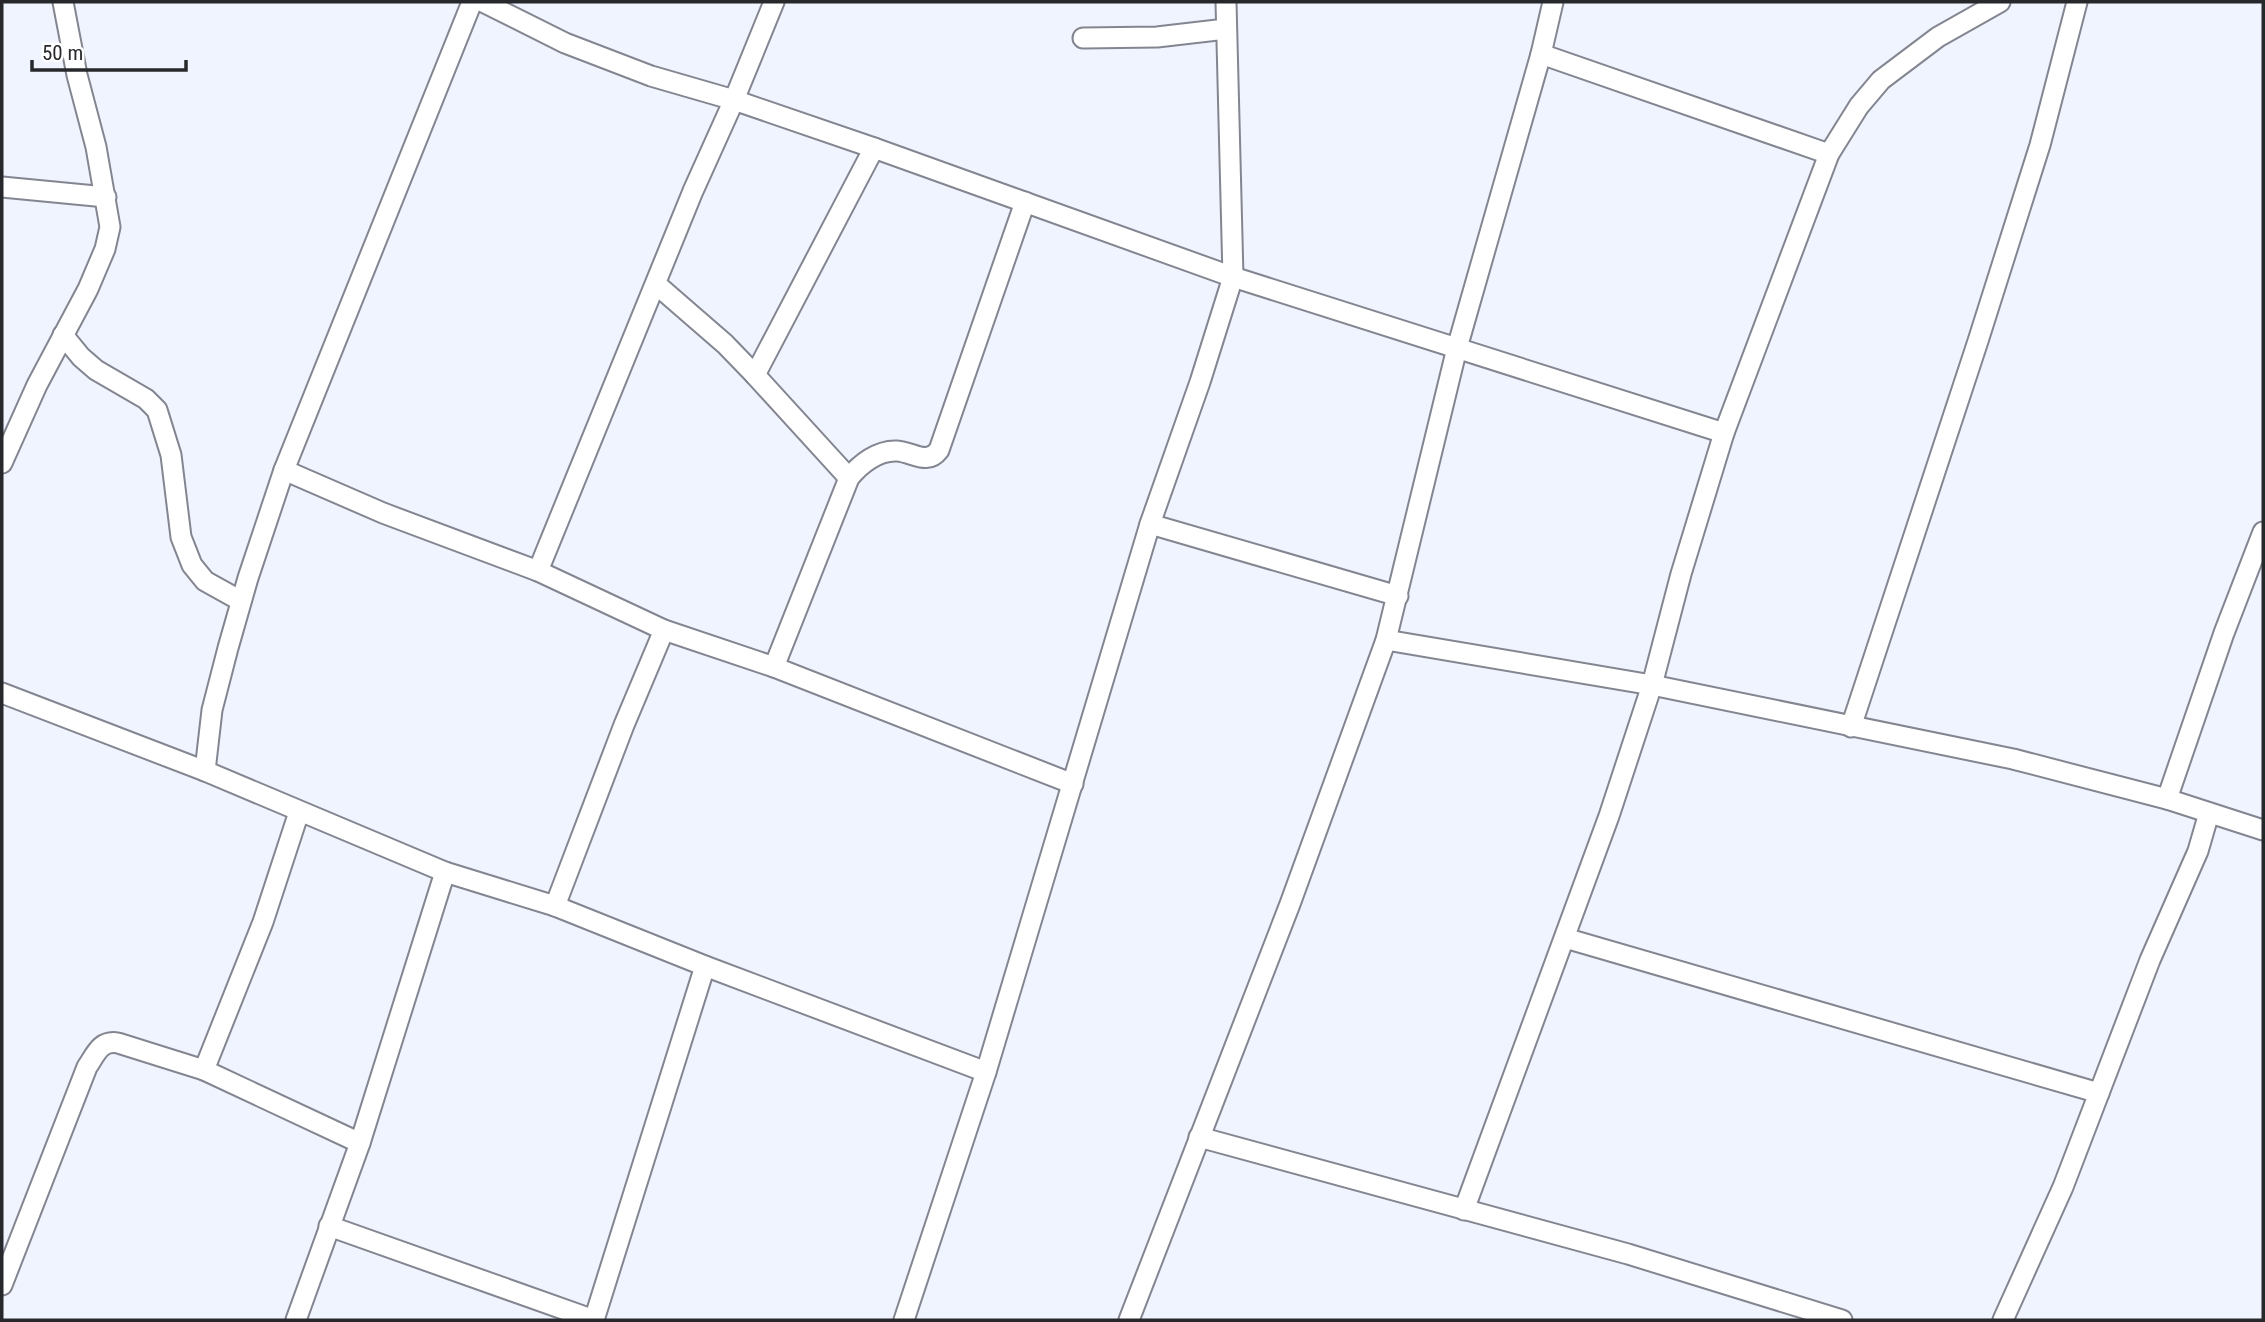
<svg xmlns="http://www.w3.org/2000/svg" width="2265" height="1322" font-family="'Roboto Condensed',sans-serif">
<style>
.lines{fill:none;stroke-linecap:round;stroke-linejoin:round}
.minor-casing{stroke:#838690;stroke-width:23}
.minor{stroke:#fff;stroke-width:19}
</style>
<rect width="100%" height="100%" fill="#f0f4ff"/>
<g class="lines">
<defs>
<g id="minor">
<polyline points="483,2 565,43 651,76 734,100 874,148 1233,277 1724,433"/>
<polyline points="1083,38 1157,37 1226,29"/>
<polyline points="1541,54 1829,154"/>
<polyline points="2,187 106,197"/>
<polyline points="657,285 725,344 755,375 849,478"/>
<polyline points="63,335 81,357 96,370 146,399 157,410 171,455 181,537 192,565 205,581 241,601"/>
<polyline points="755,375 874,148"/>
<polyline points="2,463 37,385 88,289 105,249 110,227 96,147 77,75 63,2"/>
<polyline points="284,470 383,513 538,571 664,630 774,667 1073,784"/>
<polyline points="1150,524 1398,596"/>
<polyline points="538,571 693,191 734,100 774,2"/>
<polyline points="1386,640 1652,685 2013,759 2167,799 2224,633 2263,532"/>
<path d="M774,667L849,478C860,464 878,450 897,451C913,452 927,466 939,450L1025,202"/>
<polyline points="2,693 205,771 445,872 555,906 705,966 986,1072"/>
<polyline points="1851,727 1978,341 2040,145 2077,2"/>
<polyline points="205,771 212,710 228,648 248,578 284,470 472,2"/>
<polyline points="2167,799 2263,830"/>
<polyline points="555,906 624,725 664,630"/>
<polyline points="1565,938 2099,1093"/>
<polyline points="204,1070 263,922 299,812"/>
<polyline points="1199,1137 1628,1254 1842,1320"/>
<polyline points="1464,1210 1609,816 1652,685 1681,574 1724,433 1829,154 1859,106 1881,80 1938,37 2000,2"/>
<polyline points="329,1226 594,1320"/>
<path d="M2,1285L87,1067C96,1054 100,1040 118,1043L204,1070L360,1143"/>
<polyline points="296,1320 360,1143 445,872"/>
<polyline points="594,1320 705,966"/>
<polyline points="904,1320 986,1072 1150,524 1200,382 1233,277 1226,2"/>
<polyline points="1129,1320 1290,904 1386,640 1457,348 1541,54 1553,2"/>
<polyline points="2003,1320 2063,1187 2150,960 2198,851 2209,813"/>
</g>
</defs>
<use href="#minor" class="minor-casing"/>
<use href="#minor" class="minor"/>
</g>
<rect width="2265" height="1322" fill="none" stroke="#27282c" stroke-width="7"/>
<path d="M32 60v10h154v-10" fill="none" stroke="#27282c" stroke-width="3.5"/>
<text x="42" y="60" font-size="21" fill="#27282c" stroke="#ffffff" stroke-width="5" paint-order="stroke">50 m</text>
</svg>
